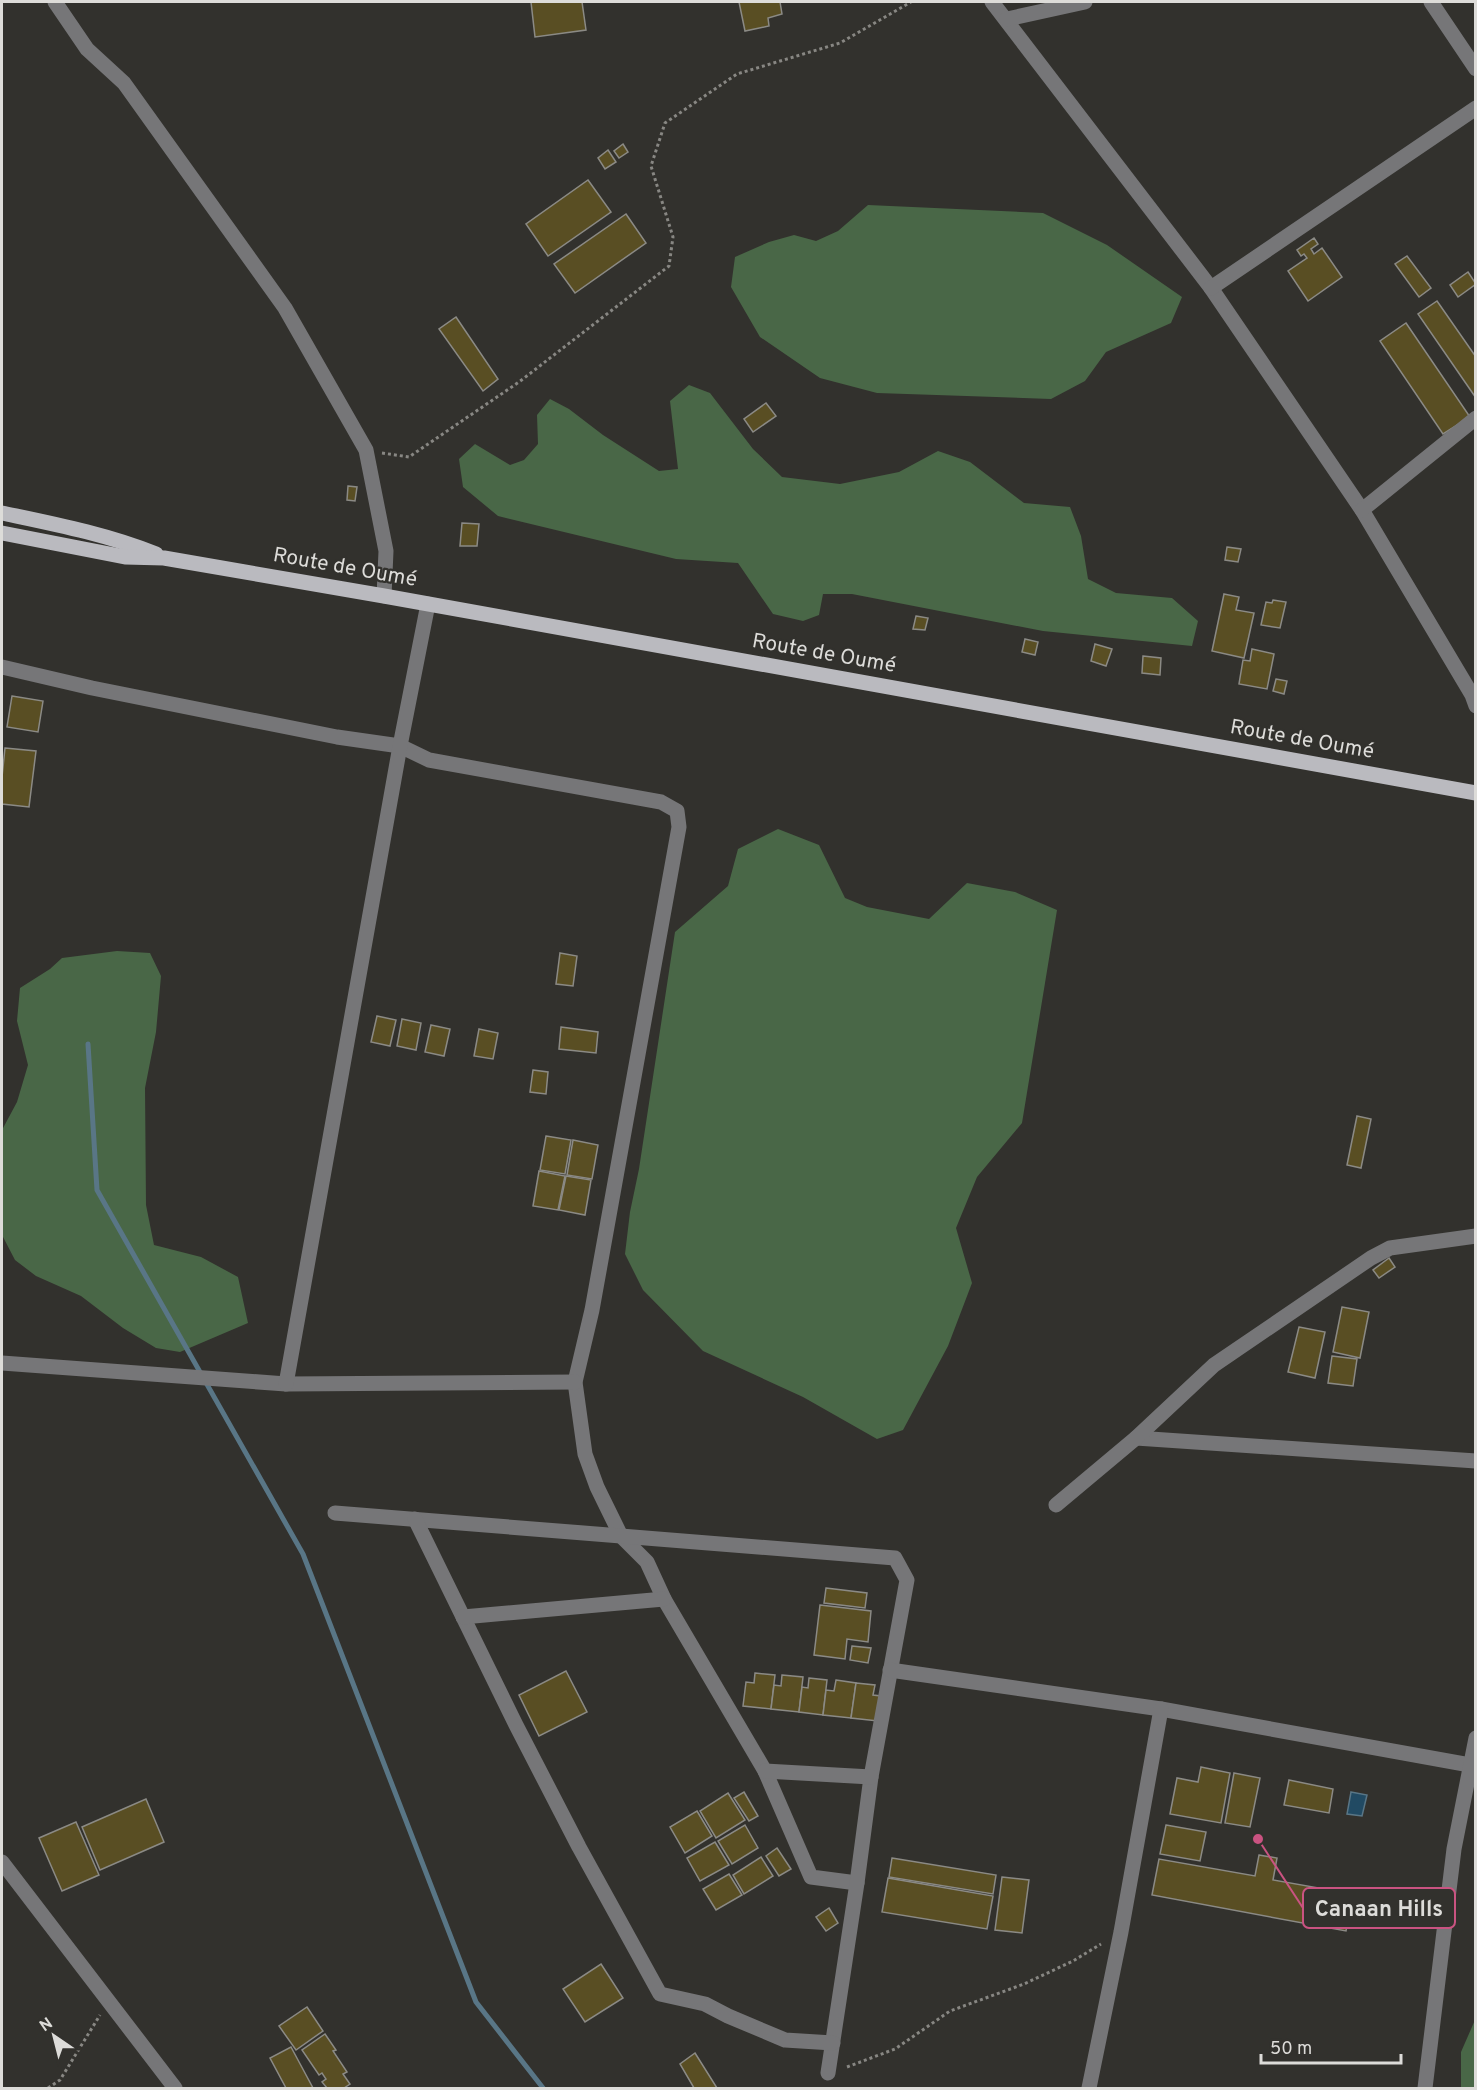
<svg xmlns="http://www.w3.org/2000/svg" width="1477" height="2090" font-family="Overpass,sans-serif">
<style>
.forest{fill:#496747}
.water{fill:#214a63;stroke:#597686;stroke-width:1.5}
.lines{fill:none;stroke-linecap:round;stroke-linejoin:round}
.stream{stroke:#597686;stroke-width:5}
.building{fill:#594e23;stroke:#8b8a85;stroke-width:1.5}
.path{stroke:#888783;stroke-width:3;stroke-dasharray:3 3;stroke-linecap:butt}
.minor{stroke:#767678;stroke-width:15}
.major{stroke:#bababf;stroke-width:15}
.labels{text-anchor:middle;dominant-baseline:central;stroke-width:4.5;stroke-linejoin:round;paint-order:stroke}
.street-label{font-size:21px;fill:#dddcd9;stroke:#32312d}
.leader{fill:none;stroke:#ca5381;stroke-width:2}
.callout-dot{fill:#ca5381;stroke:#32312d;stroke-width:2}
.callout{fill:#32312d;stroke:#ca5381;stroke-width:2}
.callout-label{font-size:22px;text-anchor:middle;font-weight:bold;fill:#dddcd9}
</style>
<rect width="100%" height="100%" fill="#32312d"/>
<g class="forest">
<polygon points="868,205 1043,213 1107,245 1182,297 1171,323 1106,352 1085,381 1051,399 877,393 820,378 760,337 731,287 735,257 769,242 794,235 816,241 838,231"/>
<polygon points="689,385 710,393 753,449 782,477 840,484 899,472 938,451 970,462 1024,503 1070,507 1081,536 1088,579 1116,593 1172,598 1198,621 1192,646 1043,631 852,594 823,594 819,615 803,621 773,614 738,563 676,559 498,516 463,487 459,459 475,444 510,465 524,460 538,444 537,415 550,399 569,409 603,435 659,471 678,469 670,401"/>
<polygon points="778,829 819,845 845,898 867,907 929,919 967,883 1015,892 1057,910 1022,1123 977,1177 956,1228 972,1283 948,1346 903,1430 877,1439 803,1397 703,1351 643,1290 625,1254 630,1212 639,1169 675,932 728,886 738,849"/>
<polygon points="117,951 150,953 161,976 156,1032 145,1088 146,1205 154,1245 201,1257 238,1277 248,1323 180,1352 156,1348 123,1328 81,1296 36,1276 15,1260 2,1235 2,1130 17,1102 28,1065 17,1021 20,988 50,969 62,958"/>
<polygon points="1475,2020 1475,2088 1461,2088 1461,2052"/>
</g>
<polygon class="water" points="1351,1792 1367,1795 1362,1816 1347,1814"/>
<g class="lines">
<polyline class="stream" points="88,1044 97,1190 303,1554 476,2002 543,2088"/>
</g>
<g class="building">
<polygon points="531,2 582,2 586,30 535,37"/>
<polygon points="739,2 780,2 782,14 768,18 769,26 745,31"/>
<polygon points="623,144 628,152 619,158 614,151"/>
<polygon points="608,150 616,162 605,169 598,158"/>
<polygon points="588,180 611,212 548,256 526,224"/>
<polygon points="626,214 646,243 575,293 554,264"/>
<polygon points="1314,238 1318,244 1311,249 1314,254 1322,248 1342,277 1308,301 1288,271 1307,258 1304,254 1301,256 1297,250"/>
<polygon points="1407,256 1431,288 1419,297 1395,264"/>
<polygon points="1468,272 1476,284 1458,297 1450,285"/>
<polygon points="1437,301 1476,357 1476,398 1418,314"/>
<polygon points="456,317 498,379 483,391 439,329"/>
<polygon points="1406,323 1470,417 1443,434 1380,341"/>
<polygon points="766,403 776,416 753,432 744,419"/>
<polygon points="348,486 357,487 355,501 347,500"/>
<polygon points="462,523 479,524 477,546 460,546"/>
<polygon points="1227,547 1241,549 1238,562 1225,560"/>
<polygon points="1224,594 1239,597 1236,610 1254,613 1244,658 1212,651"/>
<polygon points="1273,600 1286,602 1280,628 1261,625 1266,602 1272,603"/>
<polygon points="916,616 928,618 925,630 913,629"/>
<polygon points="1025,639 1038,642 1035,655 1022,652"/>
<polygon points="1095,644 1112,649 1106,666 1091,661"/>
<polygon points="1252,649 1274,654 1267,689 1239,684 1243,660 1250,661"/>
<polygon points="1143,656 1161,658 1160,675 1142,673"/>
<polygon points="1276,679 1287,681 1284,694 1273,691"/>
<polygon points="12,696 43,701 38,732 7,727"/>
<polygon points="5,748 36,751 29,807 2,804 2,777"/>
<polygon points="560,953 577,956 573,986 556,984"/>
<polygon points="377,1016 396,1020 390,1046 371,1042"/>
<polygon points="402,1019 421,1023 416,1050 397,1046"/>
<polygon points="431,1025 450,1029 444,1056 425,1052"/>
<polygon points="561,1027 598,1032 596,1053 559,1049"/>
<polygon points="479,1029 498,1033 493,1059 474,1056"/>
<polygon points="533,1070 548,1072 546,1094 530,1092"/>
<polygon points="1357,1116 1371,1119 1361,1168 1347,1165"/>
<polygon points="546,1136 571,1140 565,1174 540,1170"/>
<polygon points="573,1140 598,1145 592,1179 567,1175"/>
<polygon points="539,1171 565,1176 558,1210 533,1206"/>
<polygon points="566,1176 591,1180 585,1215 559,1210"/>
<polygon points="1389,1258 1395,1267 1379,1278 1373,1270"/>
<polygon points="1342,1307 1369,1312 1360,1358 1333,1352"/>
<polygon points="1299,1327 1325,1332 1315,1378 1288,1372"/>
<polygon points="1332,1356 1357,1359 1353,1386 1328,1383"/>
<polygon points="826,1588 867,1593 865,1608 824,1603"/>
<polygon points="820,1605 871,1611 868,1642 847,1639 845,1659 814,1655"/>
<polygon points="852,1646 871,1648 868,1663 850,1660"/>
<polygon points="566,1671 587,1712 539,1736 519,1695"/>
<polygon points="755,1673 775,1675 771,1709 743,1706 746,1682 754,1683"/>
<polygon points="782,1675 803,1677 799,1712 771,1709 774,1685 781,1686"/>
<polygon points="809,1678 827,1680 823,1715 799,1712 802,1687 808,1688"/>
<polygon points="836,1680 856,1683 851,1718 823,1715 826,1690 834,1691"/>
<polygon points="856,1683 875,1685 873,1695 881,1696 878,1721 851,1718"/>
<polygon points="1201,1767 1230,1773 1221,1823 1170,1814 1177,1778 1198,1782"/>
<polygon points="1234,1773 1260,1778 1250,1827 1225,1823"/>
<polygon points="1289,1780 1333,1789 1329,1813 1284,1805"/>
<polygon points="744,1792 758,1816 749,1821 734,1798"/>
<polygon points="728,1793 745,1820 716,1838 700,1811"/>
<polygon points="146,1799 164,1842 100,1870 82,1827"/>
<polygon points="697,1811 712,1836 685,1853 670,1827"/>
<polygon points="76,1822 99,1875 62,1891 39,1838"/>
<polygon points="745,1825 758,1848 732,1864 718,1841"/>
<polygon points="1166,1825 1206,1832 1200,1861 1160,1854"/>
<polygon points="715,1842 729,1865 700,1881 687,1858"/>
<polygon points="777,1848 791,1869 779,1876 766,1856"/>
<polygon points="1259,1855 1277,1858 1273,1880 1353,1894 1346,1931 1152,1895 1159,1859 1255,1876"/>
<polygon points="761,1857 773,1876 744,1894 733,1875"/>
<polygon points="892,1858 996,1875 993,1894 889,1877"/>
<polygon points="729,1874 742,1895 716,1910 703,1889"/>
<polygon points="1002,1877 1029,1880 1022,1933 995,1930"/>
<polygon points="888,1878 993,1896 987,1929 882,1912"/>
<polygon points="829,1908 838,1923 826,1931 816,1917"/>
<polygon points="601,1964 623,1998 585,2022 563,1989"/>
<polygon points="307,2007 323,2031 296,2050 279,2026"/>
<polygon points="325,2034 336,2050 333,2051 347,2072 343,2074 350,2084 344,2088 327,2088 322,2082 326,2079 322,2073 319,2075 302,2050"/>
<polygon points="291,2047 313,2088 286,2088 270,2058"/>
<polygon points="695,2053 717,2088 694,2088 680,2064"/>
</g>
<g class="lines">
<g class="path">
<polyline points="382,453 409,457 519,382 669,266 673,237 651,166 665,123 737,74 840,43 911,2"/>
<polyline points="847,2067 895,2049 950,2011 1024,1984 1073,1961 1101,1944"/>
<polyline points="48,2088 60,2080 100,2015"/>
</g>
<g class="minor">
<polyline points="55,2 87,49 124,83 285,308 366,450 386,551 384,596"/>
<polyline points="992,2 1211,288 1362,510 1472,695 1476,706"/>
<polyline points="1431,2 1476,69"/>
<polyline points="1007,19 1085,2"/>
<polyline points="1211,288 1476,108"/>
<polyline points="1362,510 1476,418"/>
<polyline points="2,667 92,688 337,737 400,746 429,760 661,802 677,811 679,827 592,1310 575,1382 585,1454 597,1487 621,1536 647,1562 664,1599 765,1771 811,1877 857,1883"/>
<polyline points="2,1363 286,1384 575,1382"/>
<polyline points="286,1384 400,746 428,604"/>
<polyline points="1136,1438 1476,1461"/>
<polyline points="1056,1505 1136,1438 1214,1365 1371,1258 1390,1248 1476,1236"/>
<polyline points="335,1513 895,1558 907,1580 871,1777 857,1883 828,2073"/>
<polyline points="415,1519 516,1725 579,1847 660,1994 705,2004 728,2016 785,2040 833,2043"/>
<polyline points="463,1617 664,1599"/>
<polyline points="890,1670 1161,1709 1470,1765"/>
<polyline points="765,1771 871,1777"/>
<polyline points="2,1862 175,2088"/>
<polyline points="1089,2088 1121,1932 1161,1709"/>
<polyline points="1425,2088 1454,1849 1476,1738"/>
</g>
<g class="major">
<path d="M2,513C54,524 106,534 156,554"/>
<polyline points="2,533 125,557 164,558 384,596 1476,793"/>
</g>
</g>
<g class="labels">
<g class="street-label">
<text transform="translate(345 568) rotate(10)">Route de Oumé</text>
<text transform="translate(824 654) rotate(10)">Route de Oumé</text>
<text transform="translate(1302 740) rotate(10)">Route de Oumé</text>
</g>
</g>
<path class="leader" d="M1258 1839L1303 1908"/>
<circle class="callout-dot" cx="1258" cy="1839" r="6"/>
<rect class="callout" x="1303" y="1888" width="152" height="40" rx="6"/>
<g class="callout-label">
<text x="1379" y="1916">Canaan Hills</text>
</g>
<rect width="1477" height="2090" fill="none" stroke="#dddcd9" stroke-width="6"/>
<g transform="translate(54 2036) rotate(325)" stroke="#32312d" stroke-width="4.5" paint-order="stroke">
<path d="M0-4.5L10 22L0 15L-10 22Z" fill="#dddcd9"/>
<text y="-9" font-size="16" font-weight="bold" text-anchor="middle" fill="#dddcd9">N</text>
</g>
<path d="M1261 2054v9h140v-9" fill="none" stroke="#dddcd9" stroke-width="3"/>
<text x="1270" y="2054" font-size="18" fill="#dddcd9" stroke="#32312d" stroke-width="4.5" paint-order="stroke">50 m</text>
</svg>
